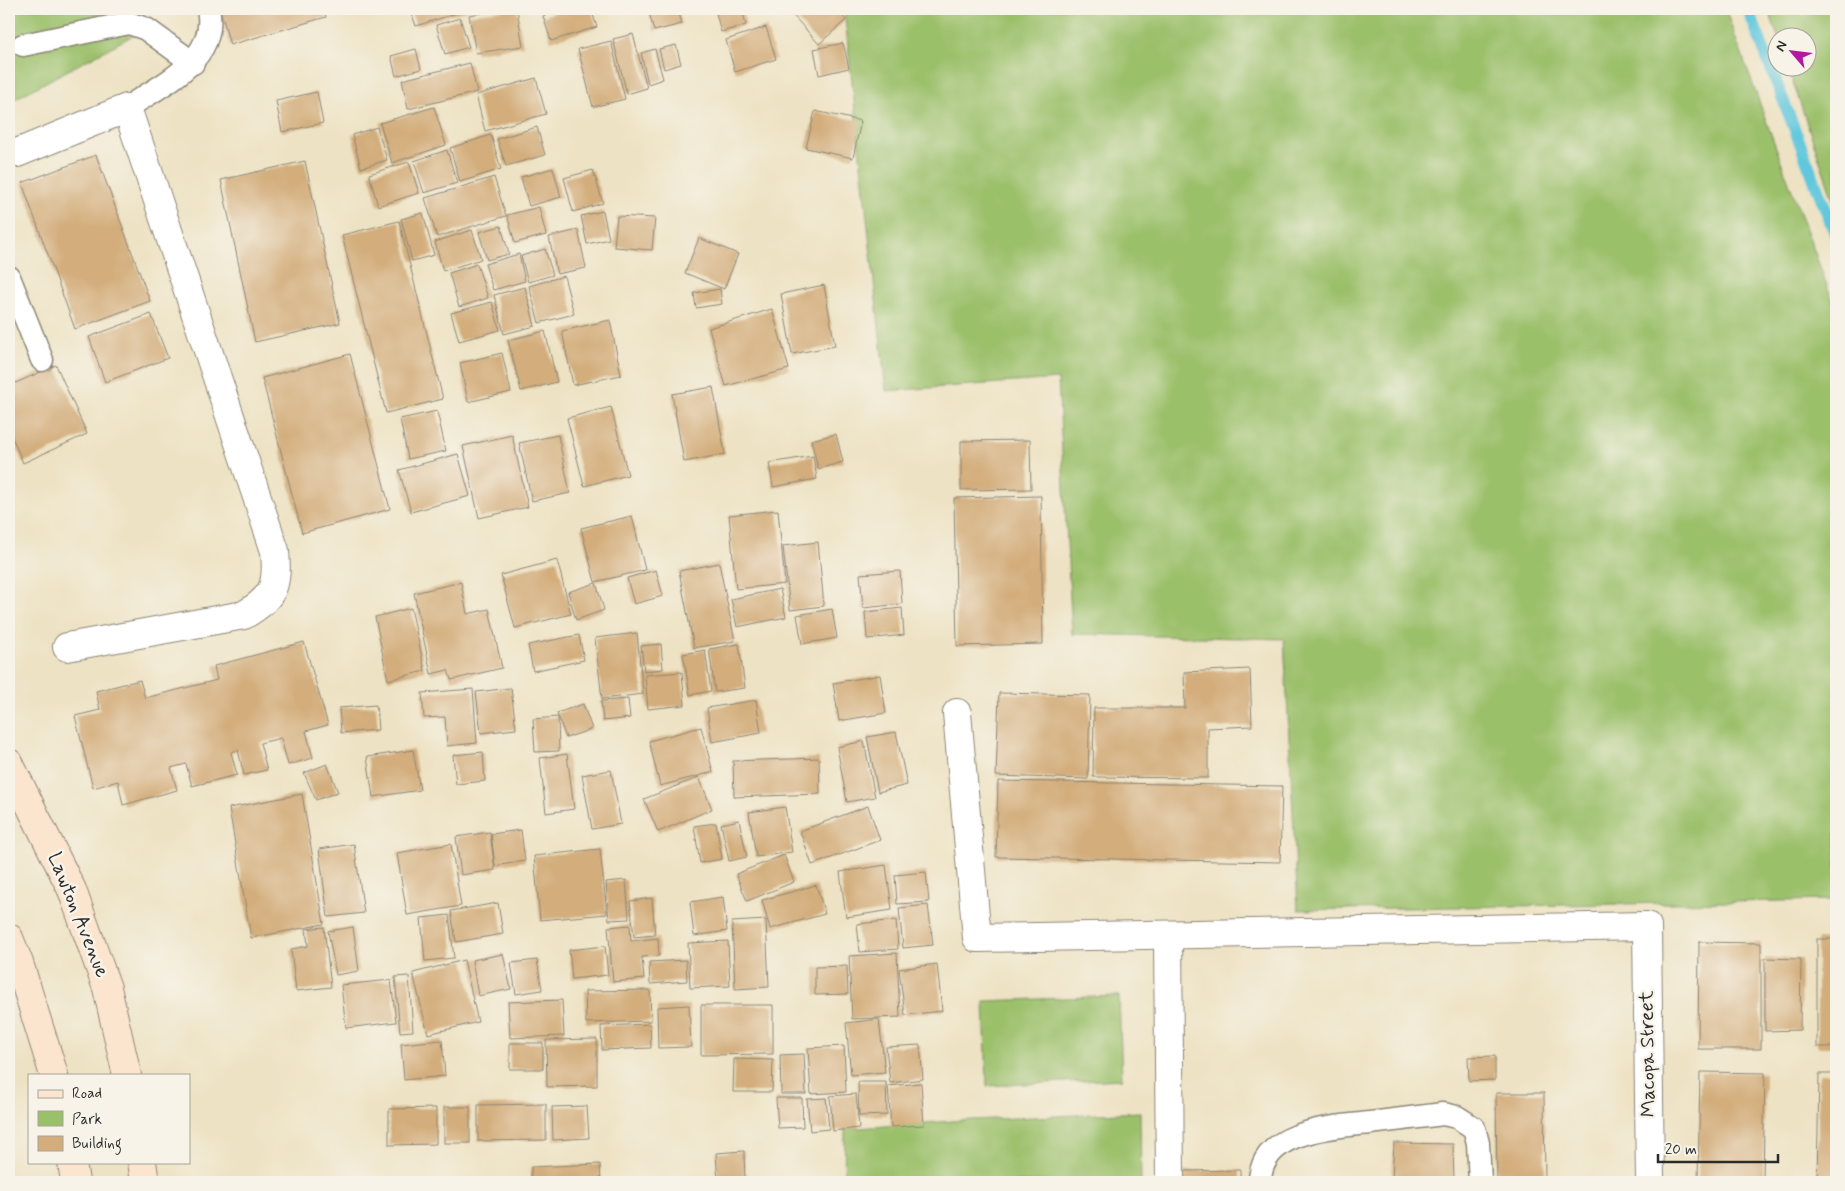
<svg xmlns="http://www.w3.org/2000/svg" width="1845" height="1191" font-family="Mynerve,sans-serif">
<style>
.green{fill:#9bc06a;stroke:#63764a}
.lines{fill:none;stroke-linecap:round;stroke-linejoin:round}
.stream{stroke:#60c7dd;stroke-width:12}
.building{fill:#d3ad7b}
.lane-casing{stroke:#8c8677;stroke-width:25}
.street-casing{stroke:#8c8677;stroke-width:30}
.secondary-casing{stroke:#8c8677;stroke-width:30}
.lane{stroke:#fff;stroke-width:22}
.street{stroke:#fff;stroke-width:28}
.secondary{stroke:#fce5cf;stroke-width:28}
.labels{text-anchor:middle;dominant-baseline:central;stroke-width:5;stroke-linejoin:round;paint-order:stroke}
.street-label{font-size:20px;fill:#2b2b2b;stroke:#f7f3e8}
</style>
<rect width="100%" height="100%" fill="#f7f3e8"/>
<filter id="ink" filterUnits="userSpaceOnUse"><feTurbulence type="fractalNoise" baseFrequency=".02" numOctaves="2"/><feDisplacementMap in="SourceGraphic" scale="10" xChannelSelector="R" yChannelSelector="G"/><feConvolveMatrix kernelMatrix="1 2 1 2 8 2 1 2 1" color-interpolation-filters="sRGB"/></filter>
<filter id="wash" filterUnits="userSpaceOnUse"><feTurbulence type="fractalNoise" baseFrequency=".0096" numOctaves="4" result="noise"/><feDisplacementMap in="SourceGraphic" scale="20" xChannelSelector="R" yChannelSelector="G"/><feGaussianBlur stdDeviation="1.12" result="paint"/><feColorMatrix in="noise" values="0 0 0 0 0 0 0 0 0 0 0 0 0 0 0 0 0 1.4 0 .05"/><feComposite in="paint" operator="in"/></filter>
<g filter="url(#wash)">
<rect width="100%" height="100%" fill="#ede2c3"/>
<g class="green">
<polygon points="9,9 126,9 139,32 9,102"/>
<polygon points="844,9 1725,9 1836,310 1836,900 1298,910 1284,639 1072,634 1058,379 886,391"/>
<polygon points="1768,9 1836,9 1836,208 1788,68 1808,68 1808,38 1778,37"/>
<polygon points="1119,996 1122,1079 987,1086 984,1001"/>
<polygon points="1140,1112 1141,1182 844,1182 845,1129 952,1121"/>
</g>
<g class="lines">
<polyline class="stream" points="1748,9 1836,236"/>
</g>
<g id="blocks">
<g class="building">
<polygon points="220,9 324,9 326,17 230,45"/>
<polygon points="410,9 470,9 416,26"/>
<polygon points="507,9 517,9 523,46 476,53 469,15"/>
<polygon points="565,9 591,9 597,27 551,41 543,16"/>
<polygon points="648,9 678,9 682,24 654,31"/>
<polygon points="715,9 742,9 746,25 721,32"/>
<polygon points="791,9 836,9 846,20 819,44 789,11"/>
<polygon points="460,18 469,47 445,54 436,25"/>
<polygon points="766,27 776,59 735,72 726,40"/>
<polygon points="633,34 647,88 627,94 613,39"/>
<polygon points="611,41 625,99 593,107 578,49"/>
<polygon points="843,43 849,68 819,75 814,49"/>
<polygon points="676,45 681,64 664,69 659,49"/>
<polygon points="416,49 421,69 396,76 391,56"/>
<polygon points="655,49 663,79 648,84 641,53"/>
<polygon points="470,63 477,92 408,109 402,80"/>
<polygon points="536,78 546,114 485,131 476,95"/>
<polygon points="317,92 323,123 282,132 276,101"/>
<polygon points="434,107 446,145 392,163 380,123"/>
<polygon points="815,111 861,121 853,158 806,148"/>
<polygon points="377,127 387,160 361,168 352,135"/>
<polygon points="537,127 545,155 506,166 497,139"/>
<polygon points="491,135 501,169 460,182 450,148"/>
<polygon points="447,150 457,183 424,193 414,161"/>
<polygon points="96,155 150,301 75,329 22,183"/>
<polygon points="305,161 340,323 255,342 221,180"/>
<polygon points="409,162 419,193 378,206 369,174"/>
<polygon points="553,168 561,197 529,206 521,177"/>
<polygon points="593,170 603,203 573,212 564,178"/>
<polygon points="494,177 506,216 437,237 425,198"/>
<polygon points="539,207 546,235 515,243 507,215"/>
<polygon points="603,211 609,239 587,244 581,216"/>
<polygon points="423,213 434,255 412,261 401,219"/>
<polygon points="617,216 655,218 652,250 614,247"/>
<polygon points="399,221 443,399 386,413 342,235"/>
<polygon points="501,226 509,254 487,260 479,232"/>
<polygon points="472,230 481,259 443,271 435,242"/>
<polygon points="578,230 586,268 557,274 549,237"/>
<polygon points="699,238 738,254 724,289 685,273"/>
<polygon points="545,249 553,275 528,282 521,256"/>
<polygon points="519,254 525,281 493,290 485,264"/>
<polygon points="477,264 488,298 459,307 449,273"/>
<polygon points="564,276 574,314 539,323 529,286"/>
<polygon points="824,285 835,346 792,354 781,294"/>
<polygon points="525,287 535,326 504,334 494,295"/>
<polygon points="720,289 722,304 696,308 694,293"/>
<polygon points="492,302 500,330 459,341 451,313"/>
<polygon points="772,309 789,369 726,386 709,328"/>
<polygon points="151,314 168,358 105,382 89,337"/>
<polygon points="610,320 621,375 573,385 562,331"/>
<polygon points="545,331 557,382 521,391 508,340"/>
<polygon points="502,353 511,392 468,402 460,363"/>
<polygon points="350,354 390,509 302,533 262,378"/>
<polygon points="56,365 87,434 23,463 9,430 9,386"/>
<polygon points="713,387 725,454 684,462 672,394"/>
<polygon points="611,407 628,475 584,486 567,418"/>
<polygon points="437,411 446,451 408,459 400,419"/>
<polygon points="836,434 843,462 818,469 811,440"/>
<polygon points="512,435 528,507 479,518 463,446"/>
<polygon points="558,435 570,493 532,501 519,443"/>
<polygon points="1030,440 1031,489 961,490 961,441"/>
<polygon points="458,454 470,496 411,512 399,470"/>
<polygon points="813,456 817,479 773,487 769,463"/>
<polygon points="1041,496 1043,644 957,646 954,498"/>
<polygon points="778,510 785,584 736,589 729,515"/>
<polygon points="632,516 645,570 595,582 581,528"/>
<polygon points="818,542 824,606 790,610 783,546"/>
<polygon points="557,560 571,614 515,628 501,575"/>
<polygon points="719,563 735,641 694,648 679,571"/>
<polygon points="656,570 663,596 634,604 627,578"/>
<polygon points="900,571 902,604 863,608 860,574"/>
<polygon points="461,582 467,614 489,609 502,668 451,680 448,670 431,674 414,593"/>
<polygon points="596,583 604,610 576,620 568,592"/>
<polygon points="780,589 786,617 737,627 731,599"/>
<polygon points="411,608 425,671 388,680 375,617"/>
<polygon points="902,608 904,635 867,639 865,612"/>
<polygon points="832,609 837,638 802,644 797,615"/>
<polygon points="637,633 643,694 602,699 595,638"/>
<polygon points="579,635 584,660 533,671 528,645"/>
<polygon points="304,642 328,725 306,731 313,758 288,765 281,738 260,743 267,770 244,775 238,750 231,752 237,775 192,786 186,764 171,768 177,790 123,805 118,781 93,788 75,716 100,710 96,691 140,680 145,698 217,680 214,666"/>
<polygon points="661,644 663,669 644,671 641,646"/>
<polygon points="739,644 745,688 715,692 709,649"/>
<polygon points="705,650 711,691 690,695 683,654"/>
<polygon points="1250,669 1252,726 1208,728 1208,778 1093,777 1094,708 1185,708 1184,672"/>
<polygon points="682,672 685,705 648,709 645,675"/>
<polygon points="880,675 886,713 839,721 833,683"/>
<polygon points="511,688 516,729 481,733 476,692"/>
<polygon points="473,689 477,743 447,746 445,717 424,718 422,693"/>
<polygon points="999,693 1090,695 1088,779 996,776"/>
<polygon points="628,699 630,718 603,721 601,701"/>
<polygon points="756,700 761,733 712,742 707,708"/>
<polygon points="583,704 592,729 566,738 557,713"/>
<polygon points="376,705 378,730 341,733 339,708"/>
<polygon points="558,717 559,751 535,752 533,719"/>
<polygon points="701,727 713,772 660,786 649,741"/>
<polygon points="896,732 907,785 878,792 867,737"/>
<polygon points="864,741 875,797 847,802 837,747"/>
<polygon points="413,750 420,790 373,797 367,757"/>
<polygon points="483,752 485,781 456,784 453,755"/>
<polygon points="567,754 574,809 546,813 540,758"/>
<polygon points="819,758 820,794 734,797 733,761"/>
<polygon points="327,764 338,792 316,800 304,773"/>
<polygon points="611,770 621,824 592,829 582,775"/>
<polygon points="699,777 712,809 658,832 644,799"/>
<polygon points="998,781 1282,786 1280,862 996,857"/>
<polygon points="302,794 324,924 251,938 229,808"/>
<polygon points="868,806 880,840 812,865 800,831"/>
<polygon points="785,807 792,852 756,857 749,812"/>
<polygon points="739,820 747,857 729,861 721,824"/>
<polygon points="716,823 722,859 700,863 694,826"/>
<polygon points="521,830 525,861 495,866 491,834"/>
<polygon points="490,832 495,870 461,875 456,837"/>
<polygon points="354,844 364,913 328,917 319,849"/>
<polygon points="451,844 461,906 407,915 397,853"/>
<polygon points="600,849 607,914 540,920 534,856"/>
<polygon points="784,855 794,882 747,901 736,874"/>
<polygon points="886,865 892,910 846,917 840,872"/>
<polygon points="926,872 929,902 897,904 895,875"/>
<polygon points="626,880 629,919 609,920 606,882"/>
<polygon points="816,885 825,914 770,929 762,900"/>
<polygon points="723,897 727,931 694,936 690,902"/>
<polygon points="652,898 655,935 634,937 630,901"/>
<polygon points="498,903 503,934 456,942 451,911"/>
<polygon points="928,905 933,945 903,948 899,908"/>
<polygon points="449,915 454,958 425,961 421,918"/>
<polygon points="766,920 769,987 735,989 732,922"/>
<polygon points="896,920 898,949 860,952 857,924"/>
<polygon points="630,925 631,941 658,938 659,956 642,957 644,979 613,982 608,927"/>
<polygon points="324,927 331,987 296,991 291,949 308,946 306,929"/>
<polygon points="353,927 359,971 336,975 328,931"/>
<rect x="1817" y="939" width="19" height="108"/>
<polygon points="728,941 730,986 690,988 688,943"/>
<polygon points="1699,942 1761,943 1761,1049 1698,1049"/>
<polygon points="605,946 608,975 572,979 569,950"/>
<polygon points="897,953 900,1017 852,1019 849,956"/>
<polygon points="503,954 511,989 478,996 472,960"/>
<polygon points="1765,958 1801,959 1800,1030 1765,1031"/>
<polygon points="464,960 478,1022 428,1034 413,973"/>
<polygon points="537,960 542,990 516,994 511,963"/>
<polygon points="686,960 687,981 650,984 649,962"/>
<polygon points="937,964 942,1011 905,1015 899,969"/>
<polygon points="847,966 848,994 815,995 815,967"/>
<polygon points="409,976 413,1031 400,1032 395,977"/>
<polygon points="391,980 396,1022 346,1028 341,985"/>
<polygon points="650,990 651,1021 586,1023 585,991"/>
<polygon points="562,1000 564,1036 510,1038 508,1002"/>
<polygon points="689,1005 691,1047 658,1048 657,1007"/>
<polygon points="701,1005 773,1005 773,1054 701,1055"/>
<polygon points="879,1019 885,1072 851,1075 846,1023"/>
<polygon points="650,1024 651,1048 602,1050 601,1026"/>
<polygon points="597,1039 597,1086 547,1087 546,1040"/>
<polygon points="442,1040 445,1076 404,1080 401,1044"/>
<rect x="510" y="1043" width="33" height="26"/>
<polygon points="920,1045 923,1079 890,1083 886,1047"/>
<polygon points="844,1046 846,1092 811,1094 808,1048"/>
<polygon points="804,1054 806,1094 781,1094 780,1055"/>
<polygon points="1495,1056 1495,1080 1469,1081 1468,1057"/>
<polygon points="734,1059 773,1060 772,1092 733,1092"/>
<polygon points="1700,1072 1765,1073 1763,1182 1698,1182"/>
<polygon points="1819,1074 1836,1074 1836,1182 1817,1182"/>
<polygon points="858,1082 886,1082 887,1115 859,1116"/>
<polygon points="921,1083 924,1125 891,1127 888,1086"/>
<polygon points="1496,1093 1544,1093 1545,1182 1497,1182"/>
<polygon points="856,1094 859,1128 833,1131 830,1096"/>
<polygon points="776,1098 802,1098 803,1127 778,1128"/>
<polygon points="826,1098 829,1129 810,1131 807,1099"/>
<polygon points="546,1104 546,1140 478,1141 478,1105"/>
<polygon points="587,1106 589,1138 553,1140 552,1107"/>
<rect x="444" y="1107" width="26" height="36"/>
<polygon points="436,1108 436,1144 389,1145 389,1109"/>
<polygon points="1394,1143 1453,1144 1454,1182 1277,1182 1277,1180 1392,1179"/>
<polygon points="744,1151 745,1182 718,1182 716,1153"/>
<polygon points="600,1164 601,1182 531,1182 531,1167"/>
<polygon points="1240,1170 1240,1182 1184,1182 1184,1171"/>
</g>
</g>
</g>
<g filter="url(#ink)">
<use href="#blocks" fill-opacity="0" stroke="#8c8677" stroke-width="1"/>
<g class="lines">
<defs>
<g id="lane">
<polyline points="23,45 129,23 146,29 193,63"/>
<path d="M127,108C163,83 219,60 208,9"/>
<polyline points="9,277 42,360"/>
<path d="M1260,1182C1260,1130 1333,1127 1370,1123C1395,1120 1419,1117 1443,1114L1457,1117L1474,1128L1478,1143L1480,1182"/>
</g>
<g id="street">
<path d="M9,153H17L127,108L275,551C278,586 274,597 244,615L67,647"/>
<polyline points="957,713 977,938 1647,926 1650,1182"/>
<polyline points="1168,935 1170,1182"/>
</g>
<g id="secondary">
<polyline points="9,763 72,890 107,988 127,1075"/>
<polyline points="9,938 19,963 54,1075"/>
<polyline points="72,1162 75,1182"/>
<polyline points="142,1162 145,1182"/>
</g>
</defs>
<use href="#lane" class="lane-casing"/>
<use href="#street" class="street-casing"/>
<use href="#secondary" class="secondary-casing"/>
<use href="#lane" class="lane"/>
<use href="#street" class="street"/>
<use href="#secondary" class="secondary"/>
</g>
</g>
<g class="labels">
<g class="street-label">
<text transform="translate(78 915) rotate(68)">Lawton Avenue</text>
<text transform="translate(1648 1054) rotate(-91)">Macopa Street</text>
</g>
</g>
<rect width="1845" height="1191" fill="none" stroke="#f7f3e8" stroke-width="30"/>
<rect x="28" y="1074" width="162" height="90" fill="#f7f3e8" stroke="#a5a39c"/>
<rect x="38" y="1090" width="25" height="8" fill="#fce5cf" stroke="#a5a39c"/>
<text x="72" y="1098" font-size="15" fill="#2b2b2b">Road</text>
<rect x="38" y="1111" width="25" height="15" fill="#9bc06a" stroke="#a5a39c"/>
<text x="72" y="1124" font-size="15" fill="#2b2b2b">Park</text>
<rect x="38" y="1136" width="25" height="15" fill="#d3ad7b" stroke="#a5a39c"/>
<text x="72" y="1148" font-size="15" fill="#2b2b2b">Building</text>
<g transform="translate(1792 52) rotate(298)"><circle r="24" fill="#f7f3e8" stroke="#a5a39c"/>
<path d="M0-4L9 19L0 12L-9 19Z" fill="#b5179e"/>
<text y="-8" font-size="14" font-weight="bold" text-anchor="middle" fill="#2b2b2b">N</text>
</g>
<path d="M1658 1154v8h120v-8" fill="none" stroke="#2b2b2b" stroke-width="2.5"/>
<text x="1665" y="1154" font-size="15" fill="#2b2b2b" stroke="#f7f3e8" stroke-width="4" paint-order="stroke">20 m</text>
</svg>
